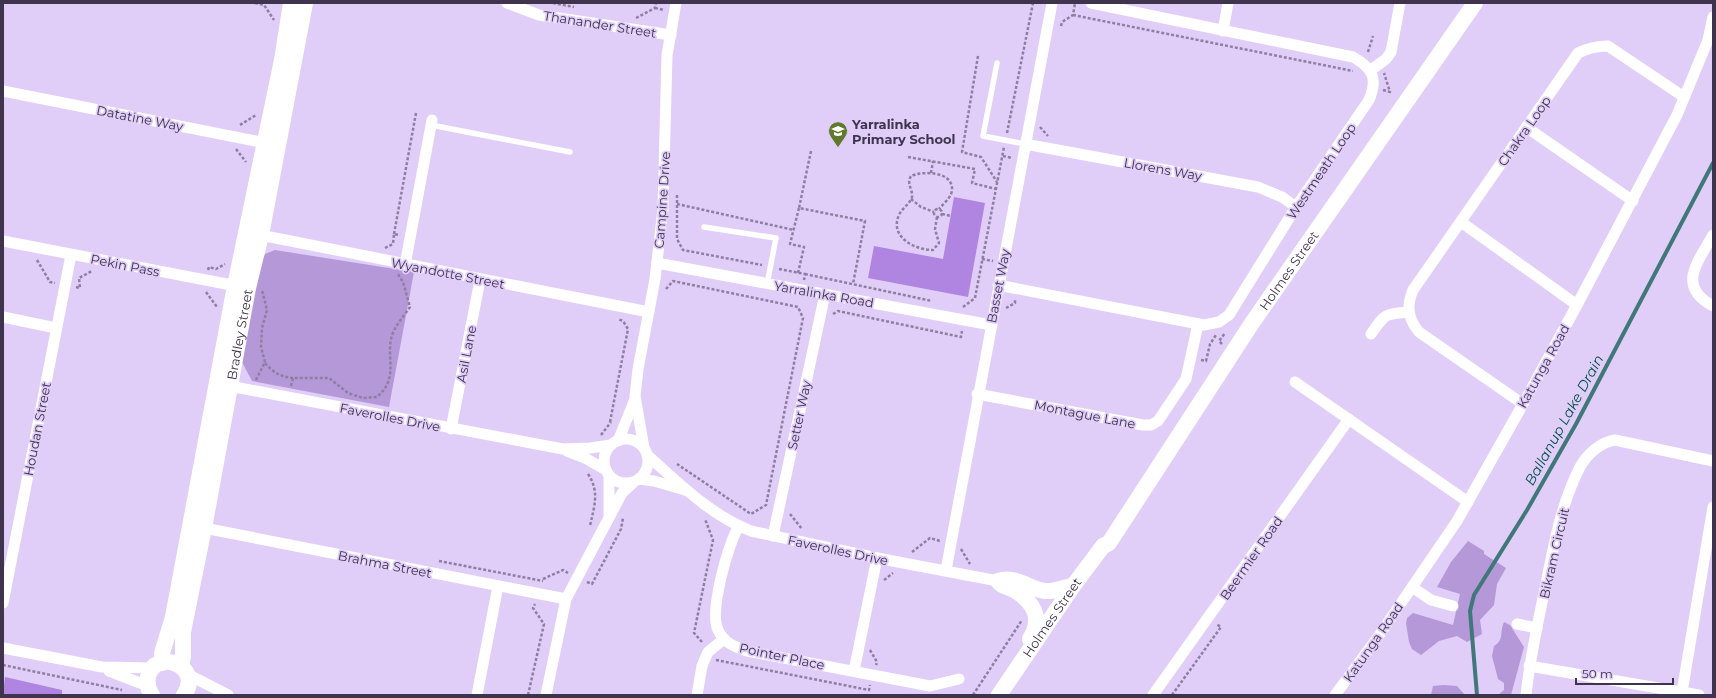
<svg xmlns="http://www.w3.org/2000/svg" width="1716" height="698" font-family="Montserrat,sans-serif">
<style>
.green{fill:#b598d8}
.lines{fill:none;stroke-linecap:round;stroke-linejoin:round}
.stream{stroke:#407879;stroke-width:4}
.building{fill:#b084e1}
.path{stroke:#8e7fa2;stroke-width:2.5;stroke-dasharray:3 2;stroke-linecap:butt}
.lane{stroke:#fff;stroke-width:5.5}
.street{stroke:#fff;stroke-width:11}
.secondary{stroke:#fff;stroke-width:16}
.labels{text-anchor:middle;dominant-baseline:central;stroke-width:3.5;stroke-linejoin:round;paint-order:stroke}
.street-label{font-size:13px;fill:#3f334e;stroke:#e0cef8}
.poi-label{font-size:13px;font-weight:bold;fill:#3f334e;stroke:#e0cef8;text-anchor:start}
.water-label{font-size:14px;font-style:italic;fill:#015049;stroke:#e0cef8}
</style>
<rect width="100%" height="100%" fill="#e0cef8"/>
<g class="green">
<polygon points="275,250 414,272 389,407 252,381 242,362 258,270 265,254"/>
<polygon points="1468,541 1484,551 1484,554 1506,568 1497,584 1494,605 1480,620 1482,634 1467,642 1457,636 1439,641 1421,655 1412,649 1409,642 1406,623 1407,618 1413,613 1453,625 1460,594 1437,587 1451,562"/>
<path d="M1504,622L1510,625L1524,647L1511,695H1498L1504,690V683L1498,679L1492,656L1494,646C1505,639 1499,633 1504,622Z"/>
<polygon points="1444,685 1457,686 1465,695 1431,695 1433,686"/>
</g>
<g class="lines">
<polyline class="stream" points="1477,695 1470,611 1474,595 1527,510 1576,424 1713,163"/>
</g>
<g class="building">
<polygon points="954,197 985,203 968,297 868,278 874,246 943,259"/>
<polygon points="5,677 62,690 62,695 3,695"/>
</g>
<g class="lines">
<g class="path">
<polyline points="255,3 264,5 274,20"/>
<polyline points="553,3 574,7"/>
<polyline points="655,8 664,10"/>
<polyline points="1073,15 1353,71"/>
<polyline points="636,18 655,8 656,3"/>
<polyline points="1061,26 1062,22 1073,15 1075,3"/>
<polyline points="1368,52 1373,36"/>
<polyline points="978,56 962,152 981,157 997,182"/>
<polyline points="1383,90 1390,92 1384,73"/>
<polyline points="240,125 256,115"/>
<polyline points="1040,127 1048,136"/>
<polyline points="1007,133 1033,3"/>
<polyline points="236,149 246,162"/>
<polyline points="811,151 799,208 865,221 853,284"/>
<polyline points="1003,156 1012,158"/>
<polyline points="908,157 975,169 972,183 996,189"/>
<polyline points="931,173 933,161"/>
<polyline points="677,195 677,239 683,250 762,265"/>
<polyline points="911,199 921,207 934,212"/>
<polyline points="677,204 794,230"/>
<circle cx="938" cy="213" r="4"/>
<polyline points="942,214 951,216"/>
<path d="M937,217L935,229L939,243L933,250C915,250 889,237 899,215C902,208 910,204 912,197C913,189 906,184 911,176C922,171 951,171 952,188C953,196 944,203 939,209"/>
<polyline points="394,234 416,113"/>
<polyline points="385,248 393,244 394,234 400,235"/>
<polyline points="982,259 993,261"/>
<polyline points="37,260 50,282 55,283"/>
<polyline points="779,269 805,274 804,280"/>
<polyline points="208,270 209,267 216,269 225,264"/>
<polyline points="798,273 804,247 790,244 799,208"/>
<polyline points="805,274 932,301"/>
<polyline points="76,287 80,288 79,278 92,271"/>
<polyline points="666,289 673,281 798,307 803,318 766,505 751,514 677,464"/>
<polyline points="206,292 217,307"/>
<polyline points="963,307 975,298 1004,147"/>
<polyline points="1006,308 1015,303 1015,300"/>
<polyline points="833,314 838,311 961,337 962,331"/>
<polyline points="1222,344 1219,341 1225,333"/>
<polyline points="1201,360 1206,361 1210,344 1216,335"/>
<path d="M265,363C273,372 280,377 293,378"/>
<polyline points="256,380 265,362 261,347 262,328 267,310 262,290"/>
<path d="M291,386L293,378H329L348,393L363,398L377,397C398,379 387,362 391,339C393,328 404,316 410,307L403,282L398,274"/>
<polyline points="610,422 628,329 623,321 618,319"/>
<polyline points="601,435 611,422"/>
<path d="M588,474C600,492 594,507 590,526"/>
<polyline points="790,514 802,529"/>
<polyline points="961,549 970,564"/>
<polyline points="912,552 930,538 940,541"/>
<polyline points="439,561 543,581"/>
<polyline points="543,579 563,570 568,573"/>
<polyline points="884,580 893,573"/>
<polyline points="587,582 592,584 621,529 623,518"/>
<polyline points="702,642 694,633 713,540 705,519"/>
<polyline points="870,650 877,662 876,665"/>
<polyline points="716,660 869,690 870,685"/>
<polyline points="3,665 122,690"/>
<polyline points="528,695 544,624 533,608 535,604"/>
<polyline points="973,695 1022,620"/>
<polyline points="1172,695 1221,627 1216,624"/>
</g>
<g class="lane">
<polyline points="997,63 983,136 1025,144"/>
<polyline points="431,125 570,152"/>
<polyline points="704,227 776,238 767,284"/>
</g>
<g class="street">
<polyline points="507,3 539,15 671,35"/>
<polyline points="1223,31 1228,3"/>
<polyline points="1371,70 1386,59 1391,52 1400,3"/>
<polyline points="3,91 271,144"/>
<polyline points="1526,127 1633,201"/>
<polyline points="1025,144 1258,187 1282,197 1296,207"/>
<polyline points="1461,222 1577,305"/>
<polyline points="255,234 649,312"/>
<path d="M1713,235C1698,262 1676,286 1713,306"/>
<polyline points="3,241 242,287"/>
<polyline points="657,263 991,325"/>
<polyline points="405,265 432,120"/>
<path d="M998,285L1204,325L1219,322L1229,315L1296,207L1369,100C1378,79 1373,68 1353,57L1091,3"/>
<polyline points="3,317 56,328"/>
<path d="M1371,334C1385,314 1384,314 1409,312"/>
<polyline points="1295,382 1468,502"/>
<polyline points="224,385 563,449 590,448 611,445"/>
<polyline points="977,394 1143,425 1151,425 1158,421 1186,379 1198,324"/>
<path d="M1523,404L1419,332C1408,319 1406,306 1413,290L1578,53C1588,48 1596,46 1608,46L1684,97"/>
<polyline points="451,429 480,280"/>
<circle cx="626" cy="461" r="22"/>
<polyline points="618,441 635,399"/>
<polyline points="644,448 635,396 638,369 655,279 663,209 667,55 676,3"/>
<polyline points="567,451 585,458 606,470"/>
<path d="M647,455C679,483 710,515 751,531L877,558L998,581"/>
<polyline points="609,476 609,514"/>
<polyline points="639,479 654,481 685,490"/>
<path d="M739,526C728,543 709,612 718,630C724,643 735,647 747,651L930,686L959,679"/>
<polyline points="204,528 566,599"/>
<polyline points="773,536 825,294"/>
<polyline points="946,570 1052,3"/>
<polyline points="1412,587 1431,600 1453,606"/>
<polyline points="3,603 71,255"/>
<polyline points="1517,624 1537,628"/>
<polyline points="3,648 102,667 153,668"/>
<polyline points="1529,666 1699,695"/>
<polyline points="109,671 140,683 148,684"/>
<polyline points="854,671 877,558"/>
<polyline points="187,674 228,695"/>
<polyline points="1682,692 1713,507"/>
<polyline points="477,695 498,586"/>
<polyline points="546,695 566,599 622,493 633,483"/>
<polyline points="697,695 702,666 708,652 724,639"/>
<polyline points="1153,695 1349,419"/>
<polyline points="1335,695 1378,637 1457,521 1523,404 1577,305 1677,115 1708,40 1713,17"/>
<path d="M1526,695C1530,657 1538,621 1546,584C1554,544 1561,504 1580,467C1587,454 1601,442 1615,440L1713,461"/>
</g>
<g class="secondary">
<path d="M1030,639C1043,618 1034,602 1014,590C1008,587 1002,587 998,581C1014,575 1030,589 1045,591C1054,592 1064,587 1073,586"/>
<polyline points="162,663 162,653 173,617 235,286 282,60 291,3"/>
<path id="s1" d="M181,666L183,656V632L189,602L204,528L248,288L261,235L305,3"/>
<path d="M152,695C148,690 147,684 148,677C155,647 204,666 184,695"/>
<path id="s2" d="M999,695L1073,586L1103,546L1109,543L1252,323L1475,3"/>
</g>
</g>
<defs>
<symbol id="school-pin" viewBox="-11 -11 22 30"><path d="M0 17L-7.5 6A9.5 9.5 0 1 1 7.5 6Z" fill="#60792c" stroke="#e0cef8"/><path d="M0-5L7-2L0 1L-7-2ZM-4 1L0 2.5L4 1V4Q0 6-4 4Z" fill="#fff"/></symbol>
</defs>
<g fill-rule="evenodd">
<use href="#school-pin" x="827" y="120" width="22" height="30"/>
</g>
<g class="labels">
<g class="street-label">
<text transform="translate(600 24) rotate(9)">Thanander Street</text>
<text transform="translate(140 118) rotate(11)">Datatine Way</text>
<text transform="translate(1524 131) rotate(-55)">Chakra Loop</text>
<text transform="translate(1163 169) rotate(10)">Llorens Way</text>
<text transform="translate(1321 171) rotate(-56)">Westmeath Loop</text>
<text transform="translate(662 200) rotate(-86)">Campine Drive</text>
<text transform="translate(125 265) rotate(11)">Pekin Pass</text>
<text stroke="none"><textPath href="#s2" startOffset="515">Holmes Street</textPath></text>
<text transform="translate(448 273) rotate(11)">Wyandotte Street</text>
<text transform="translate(998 286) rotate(-79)">Basset Way</text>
<text transform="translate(824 294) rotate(10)">Yarralinka Road</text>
<text stroke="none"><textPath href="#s1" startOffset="337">Bradley Street</textPath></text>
<text transform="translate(466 354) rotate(-79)">Asil Lane</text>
<text transform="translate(1543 366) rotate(-61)">Katunga Road</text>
<text transform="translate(1085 414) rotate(11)">Montague Lane</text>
<text transform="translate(799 415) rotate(-78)">Setter Way</text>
<text transform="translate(390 417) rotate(11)">Faverolles Drive</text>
<text transform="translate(37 429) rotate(-79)">Houdan Street</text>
<text transform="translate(838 550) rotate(12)">Faverolles Drive</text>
<text transform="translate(1554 553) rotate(-77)">Bikram Circuit</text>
<text transform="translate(1251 558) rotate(-55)">Beermier Road</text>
<text transform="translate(385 564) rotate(11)">Brahma Street</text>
<text stroke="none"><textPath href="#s2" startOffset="94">Holmes Street</textPath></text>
<text transform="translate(1373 642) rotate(-55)">Katunga Road</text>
<text transform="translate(782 656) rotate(12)">Pointer Place</text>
</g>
<g class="poi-label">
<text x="852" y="124">Yarralinka<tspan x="852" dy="15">Primary School</tspan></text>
</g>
<g class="water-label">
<text transform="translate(1564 420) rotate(-61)">Ballanup Lake Drain</text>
</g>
</g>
<rect width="1716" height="698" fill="none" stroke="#3f334e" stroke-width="8"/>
<path d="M1576 678v6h97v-6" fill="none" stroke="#3f334e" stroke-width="2"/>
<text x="1582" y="678" font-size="12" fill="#3f334e" stroke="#e0cef8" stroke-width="3" paint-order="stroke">50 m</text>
</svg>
